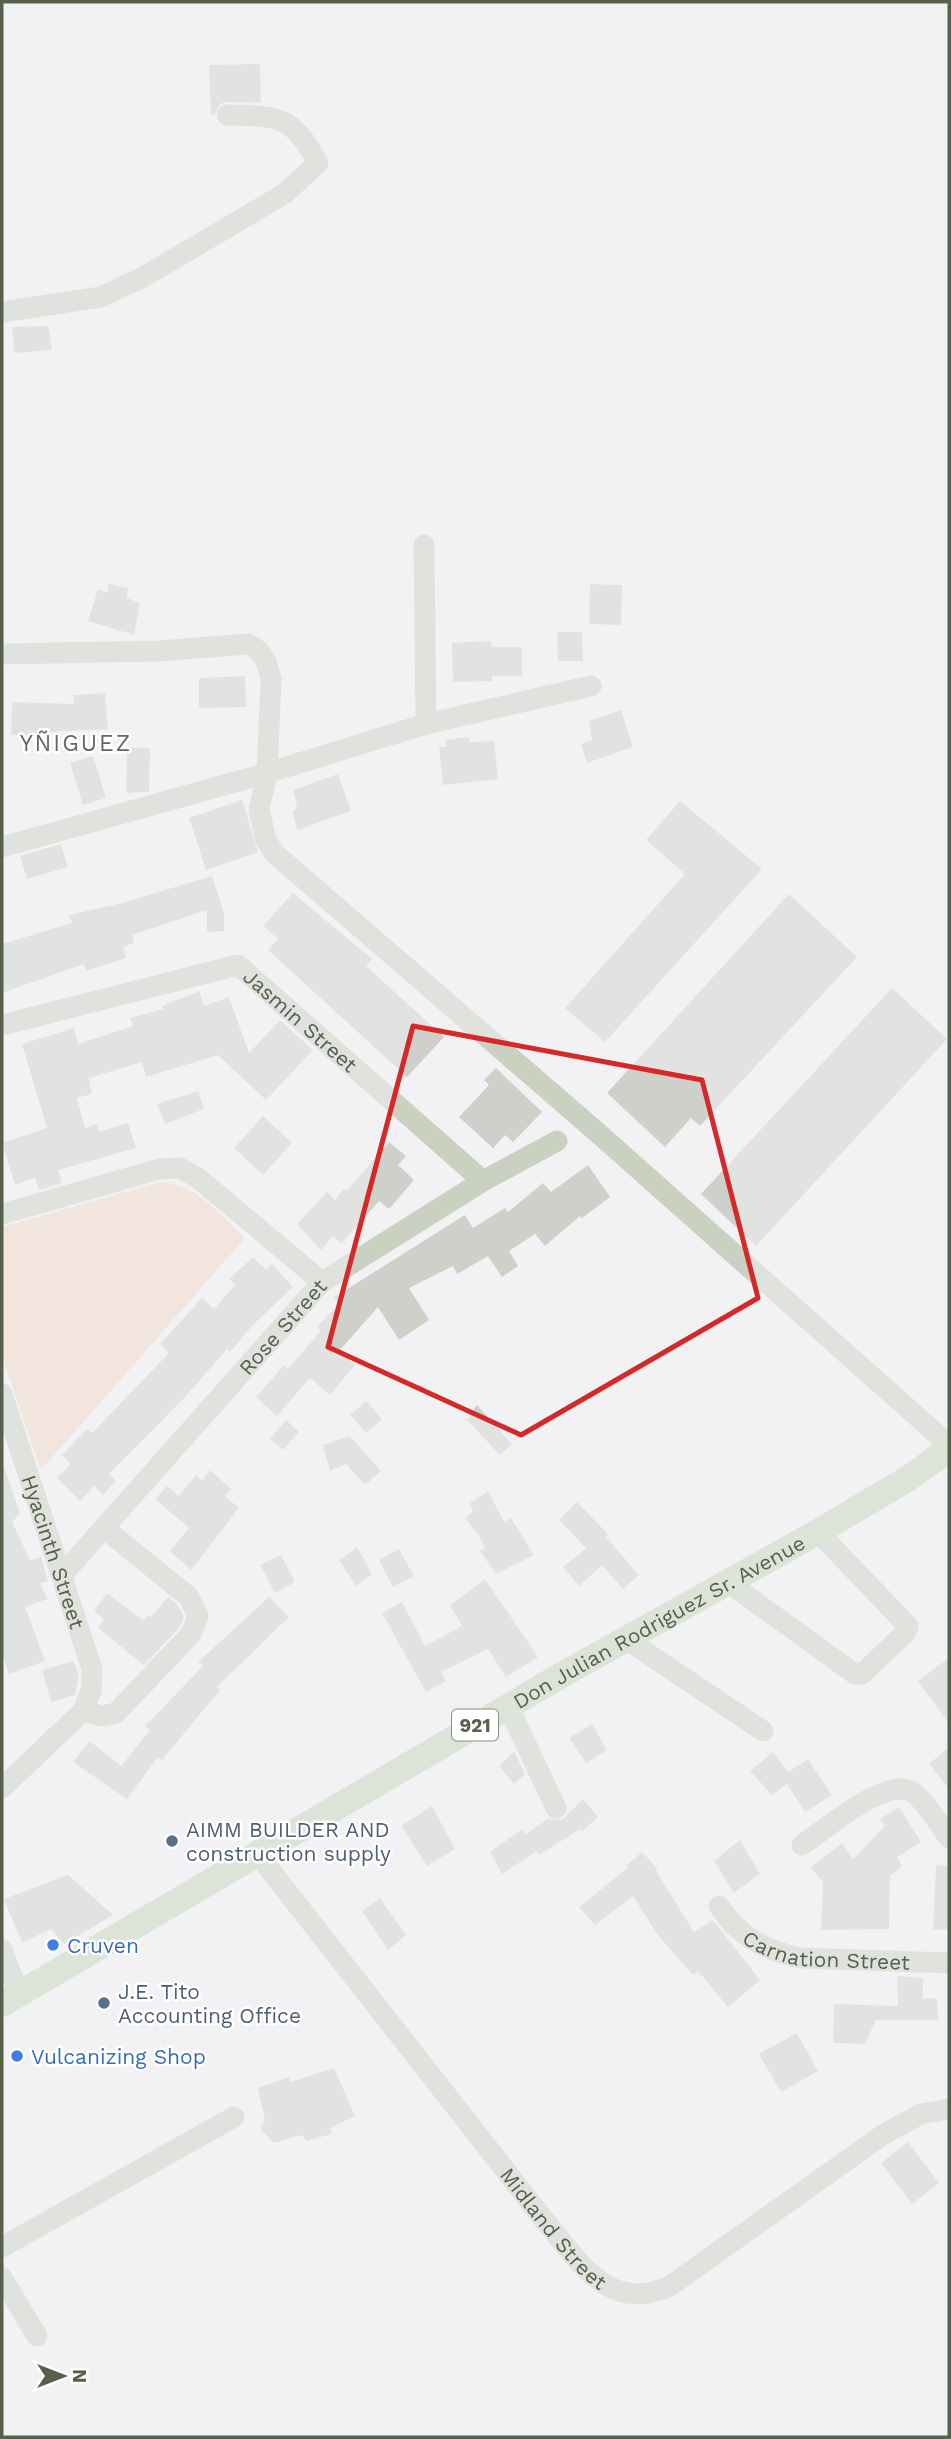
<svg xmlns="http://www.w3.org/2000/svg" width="951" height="2439" font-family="'Work Sans',sans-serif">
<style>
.green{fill:#efd4c4}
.building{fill:#cdd1ca}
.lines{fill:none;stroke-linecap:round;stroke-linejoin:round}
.minor{stroke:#cad1c1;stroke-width:21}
.major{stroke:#c2d0b3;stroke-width:26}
.marked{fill:none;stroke:#d62828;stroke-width:5;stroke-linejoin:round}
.service-dot{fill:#5c6f8a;stroke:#fff;stroke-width:2.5}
.shop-dot{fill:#3f7fe0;stroke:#fff;stroke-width:2.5}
.labels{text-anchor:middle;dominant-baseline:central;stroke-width:5;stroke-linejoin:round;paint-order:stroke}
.shield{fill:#fff;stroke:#899080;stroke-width:2}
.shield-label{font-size:19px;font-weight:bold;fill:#56604a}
.street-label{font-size:21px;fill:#56604a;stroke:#fff}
.service-label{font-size:21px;fill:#4e5e75;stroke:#fff;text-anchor:start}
.shop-label{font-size:21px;fill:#366cbe;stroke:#fff;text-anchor:start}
.neighbourhood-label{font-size:23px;letter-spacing:2px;fill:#63675f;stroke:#fff}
</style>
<rect width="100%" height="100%" fill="#f2f2f4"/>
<path class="green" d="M161,1182C198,1186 218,1212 245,1238L41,1470L2,1357V1227Z"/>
<g class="building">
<polygon points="260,64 261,103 227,102 220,104 214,115 211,115 209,65"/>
<polygon points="48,326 52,350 14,353 12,327"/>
<polygon points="108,584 128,588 127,598 140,603 134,635 88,621 98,589 108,593"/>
<polygon points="590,584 622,585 621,625 589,624"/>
<polygon points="557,632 582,632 583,661 558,661"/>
<polygon points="491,641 491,647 522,647 522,676 492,676 492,681 453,682 452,643"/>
<polygon points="245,676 246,707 199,708 199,678"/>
<polygon points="105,693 108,729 51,732 51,736 11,735 12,702 74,704 73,695"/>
<polygon points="621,710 633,747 587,763 581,744 592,740 589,721"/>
<polygon points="469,737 470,742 494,741 498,779 443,785 439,747 446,747 446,740"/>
<polygon points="127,747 150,748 149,792 126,793"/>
<polygon points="93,756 106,798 83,805 70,763"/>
<polygon points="338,774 351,811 297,830 293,812 297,807 293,790"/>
<polygon points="242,800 258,852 206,870 189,818"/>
<polygon points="680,801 762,869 605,1042 565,1008 685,874 646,840"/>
<polygon points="61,844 68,867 27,879 20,856"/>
<polygon points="212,876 224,913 224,931 207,932 207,910 132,935 134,943 123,947 126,958 86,971 84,964 2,993 2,944 72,923 69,915 122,903"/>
<polygon points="293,893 372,959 366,966 444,1037 407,1077 268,950 278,939 263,926"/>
<polygon points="789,894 857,957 700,1126 691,1118 665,1147 607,1093"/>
<polygon points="892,988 947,1039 756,1246 701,1194"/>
<polygon points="199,991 204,1006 229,997 249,1053 280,1020 313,1050 266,1100 218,1055 146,1077 142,1062 89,1078 92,1094 77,1098 85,1128 97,1124 99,1132 128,1123 136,1148 58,1170 62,1183 39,1190 35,1177 15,1185 2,1143 47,1128 22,1044 74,1028 78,1044 133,1026 130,1018 163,1009 162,1006"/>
<polygon points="496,1068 542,1112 513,1142 505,1135 493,1148 459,1117 489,1085 484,1080"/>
<polygon points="198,1091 204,1109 165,1124 157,1104"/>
<polygon points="263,1116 292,1143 263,1175 234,1148"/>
<polygon points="389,1142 406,1156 398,1165 414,1180 389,1209 379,1201 341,1244 333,1236 321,1250 297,1224 327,1192 335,1200 344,1189 347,1191"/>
<polygon points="588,1165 610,1197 582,1218 580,1216 545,1246 535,1234 509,1251 518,1266 502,1277 488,1256 457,1274 453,1266 409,1288 429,1320 399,1340 378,1307 339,1351 355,1365 330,1395 310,1378 277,1416 256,1397 284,1365 288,1369 321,1331 317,1327 339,1304 333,1298 465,1215 473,1228 505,1208 508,1212 543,1183 551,1192"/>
<polygon points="253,1257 266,1270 272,1264 293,1287 253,1325 230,1352 227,1349 186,1396 109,1474 116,1481 103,1495 94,1486 80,1501 57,1478 71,1464 62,1455 87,1429 92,1433 169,1353 160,1344 202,1298 214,1309 235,1285 229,1279"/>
<polygon points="366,1401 382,1419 366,1433 350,1415"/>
<polygon points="477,1405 512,1444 500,1455 467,1420"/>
<polygon points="286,1420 299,1432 283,1450 270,1439"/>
<polygon points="350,1436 381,1471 365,1485 346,1464 330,1471 323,1445"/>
<polygon points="2,1468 5,1468 20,1514 12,1522 30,1560 41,1557 48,1581 40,1583 47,1599 25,1607 45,1661 9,1674 2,1653"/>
<polygon points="210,1470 231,1489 225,1496 239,1508 191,1570 170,1551 189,1528 155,1499 167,1486 179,1496 196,1475 202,1480"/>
<polygon points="488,1491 504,1522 511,1518 534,1555 496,1574 480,1551 485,1548 479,1535 465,1518 473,1511 470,1503"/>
<polygon points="577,1502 608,1534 606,1537 639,1575 623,1589 602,1565 579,1586 563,1567 586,1548 559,1520"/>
<polygon points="357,1547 372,1574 356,1586 339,1560"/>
<polygon points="399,1549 414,1576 393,1587 379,1560"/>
<polygon points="281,1555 295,1582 275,1593 260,1565"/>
<polygon points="485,1579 538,1657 506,1677 488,1649 441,1672 446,1681 426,1692 382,1613 402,1602 425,1646 462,1626 450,1605"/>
<polygon points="107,1593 143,1620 148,1615 151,1617 168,1597 178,1605 184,1617 180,1627 144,1665 98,1628 104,1619 94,1611"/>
<polygon points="269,1597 289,1617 217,1687 220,1690 162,1760 158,1757 127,1799 73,1762 90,1741 121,1766 150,1730 145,1726 203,1666 198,1662"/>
<polygon points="949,1658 949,1724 918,1681"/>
<polygon points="74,1661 79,1677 75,1695 51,1702 42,1670"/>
<polygon points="592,1724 607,1750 586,1763 569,1738"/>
<polygon points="949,1747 949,1789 929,1764"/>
<polygon points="514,1751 525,1774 514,1784 499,1766"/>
<polygon points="773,1752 788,1772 808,1759 832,1795 805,1812 787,1784 772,1795 750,1771"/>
<polygon points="583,1799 598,1817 582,1831 580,1829 539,1855 537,1851 502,1874 490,1852 522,1829 525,1835 548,1819 562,1820"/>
<polygon points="432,1806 455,1849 427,1866 401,1826"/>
<polygon points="899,1807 921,1842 897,1857 902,1866 890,1876 889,1929 821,1930 823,1883 811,1867 842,1843 853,1859 885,1826 880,1819"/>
<polygon points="740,1840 760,1874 734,1893 714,1861"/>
<polygon points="642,1852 658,1869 656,1871 694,1932 713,1920 760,1980 728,2007 698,1971 693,1975 657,1934 633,1896 595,1925 579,1907 628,1868 626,1866"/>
<polygon points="936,1865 949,1866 949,1929 933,1930"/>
<polygon points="68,1875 113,1915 64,1944 51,1929 22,1943 4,1899"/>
<polygon points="380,1898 406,1935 388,1950 362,1911"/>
<polygon points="897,1976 923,1978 923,1999 937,1998 938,2020 876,2020 865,2044 833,2043 834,2004 898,2006"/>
<polygon points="797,2033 818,2071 781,2092 759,2054"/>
<polygon points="334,2068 355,2116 330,2128 332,2134 306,2141 302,2135 274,2143 260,2128 265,2121 258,2088 289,2077 291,2082"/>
<polygon points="908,2142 939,2183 912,2204 881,2163"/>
</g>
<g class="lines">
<g class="minor">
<path d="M2,312L101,297L145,276L284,194L318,163C292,115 278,116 227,115"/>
<polyline points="424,545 426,724"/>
<path d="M2,654L159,651L248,644C264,651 268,664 271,680L267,773L259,810L266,840L274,853L598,1133L949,1445"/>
<polyline points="2,847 267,773 426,724 591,686"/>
<path id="s1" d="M2,1025L238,965L483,1181"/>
<polyline points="2,1214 159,1169 180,1168 198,1178 322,1282"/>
<path id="s2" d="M2,1394L92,1669L91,1691L83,1711L2,1788"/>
<path id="s3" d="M62,1575L322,1282L483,1181L557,1141"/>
<polyline points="729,1583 855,1674 862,1674 906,1632 908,1626 818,1532"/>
<polyline points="626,1639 763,1731"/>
<polyline points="508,1706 556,1808"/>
<polyline points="83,1711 102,1716 116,1713 191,1634 198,1616 189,1597 104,1528"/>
<path d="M802,1845C825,1830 890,1772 915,1794C928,1805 939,1824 949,1838"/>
<path id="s4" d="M256,1852L545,2221C580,2262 609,2314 670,2286L884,2134L921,2114L949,2109"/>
<path id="s5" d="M719,1906C739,1937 765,1950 800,1958L949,1963"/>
<polyline points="2,1950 19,1994"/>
<polyline points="2,2247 234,2117"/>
<polyline points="2,2278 37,2336"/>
</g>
<path class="major" id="s6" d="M2,2004L567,1672L818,1532L909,1478L949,1449"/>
</g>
<path d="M0 0H951V2439H0ZM413,1026L702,1080L758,1298L521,1435L328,1347Z" fill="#f2f2f4" fill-opacity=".55" fill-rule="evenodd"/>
<path class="marked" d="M413,1026L702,1080L758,1298L521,1435L328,1347Z"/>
<g class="service-dot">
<circle cx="172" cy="1841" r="7"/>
<circle cx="104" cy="2003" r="7"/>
</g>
<g class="shop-dot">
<circle cx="53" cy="1945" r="7"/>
<circle cx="17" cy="2056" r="7"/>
</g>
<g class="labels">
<rect class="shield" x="452" y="1709.5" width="46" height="31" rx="5"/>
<g class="shield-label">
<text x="475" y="1725">921</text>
</g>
<g class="street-label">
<text stroke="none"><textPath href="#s1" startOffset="327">Jasmin Street</textPath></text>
<text stroke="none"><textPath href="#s3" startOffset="332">Rose Street</textPath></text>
<text stroke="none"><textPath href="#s2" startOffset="166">Hyacinth Street</textPath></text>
<text stroke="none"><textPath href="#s6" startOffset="760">Don Julian Rodriguez Sr. Avenue</textPath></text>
<text stroke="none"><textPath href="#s5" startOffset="124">Carnation Street</textPath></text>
<text stroke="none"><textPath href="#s4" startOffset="480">Midland Street</textPath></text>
</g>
<g class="service-label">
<text x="186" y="1829">AIMM BUILDER AND<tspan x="186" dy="24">construction supply</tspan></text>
<text x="118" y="1991">J.E. Tito<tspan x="118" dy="24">Accounting Office</tspan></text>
</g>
<g class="shop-label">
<text x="67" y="1945">Cruven</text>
<text x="31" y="2056">Vulcanizing Shop</text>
</g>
<g class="neighbourhood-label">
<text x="76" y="743">YÑIGUEZ</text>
</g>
</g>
<rect width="951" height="2439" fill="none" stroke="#56604a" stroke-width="7"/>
<g transform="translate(63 2376) rotate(90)" stroke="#ffffff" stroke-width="5" paint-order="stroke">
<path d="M0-5L12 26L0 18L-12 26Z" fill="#56604a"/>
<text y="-10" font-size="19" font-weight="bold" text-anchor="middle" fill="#56604a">N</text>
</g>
</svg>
